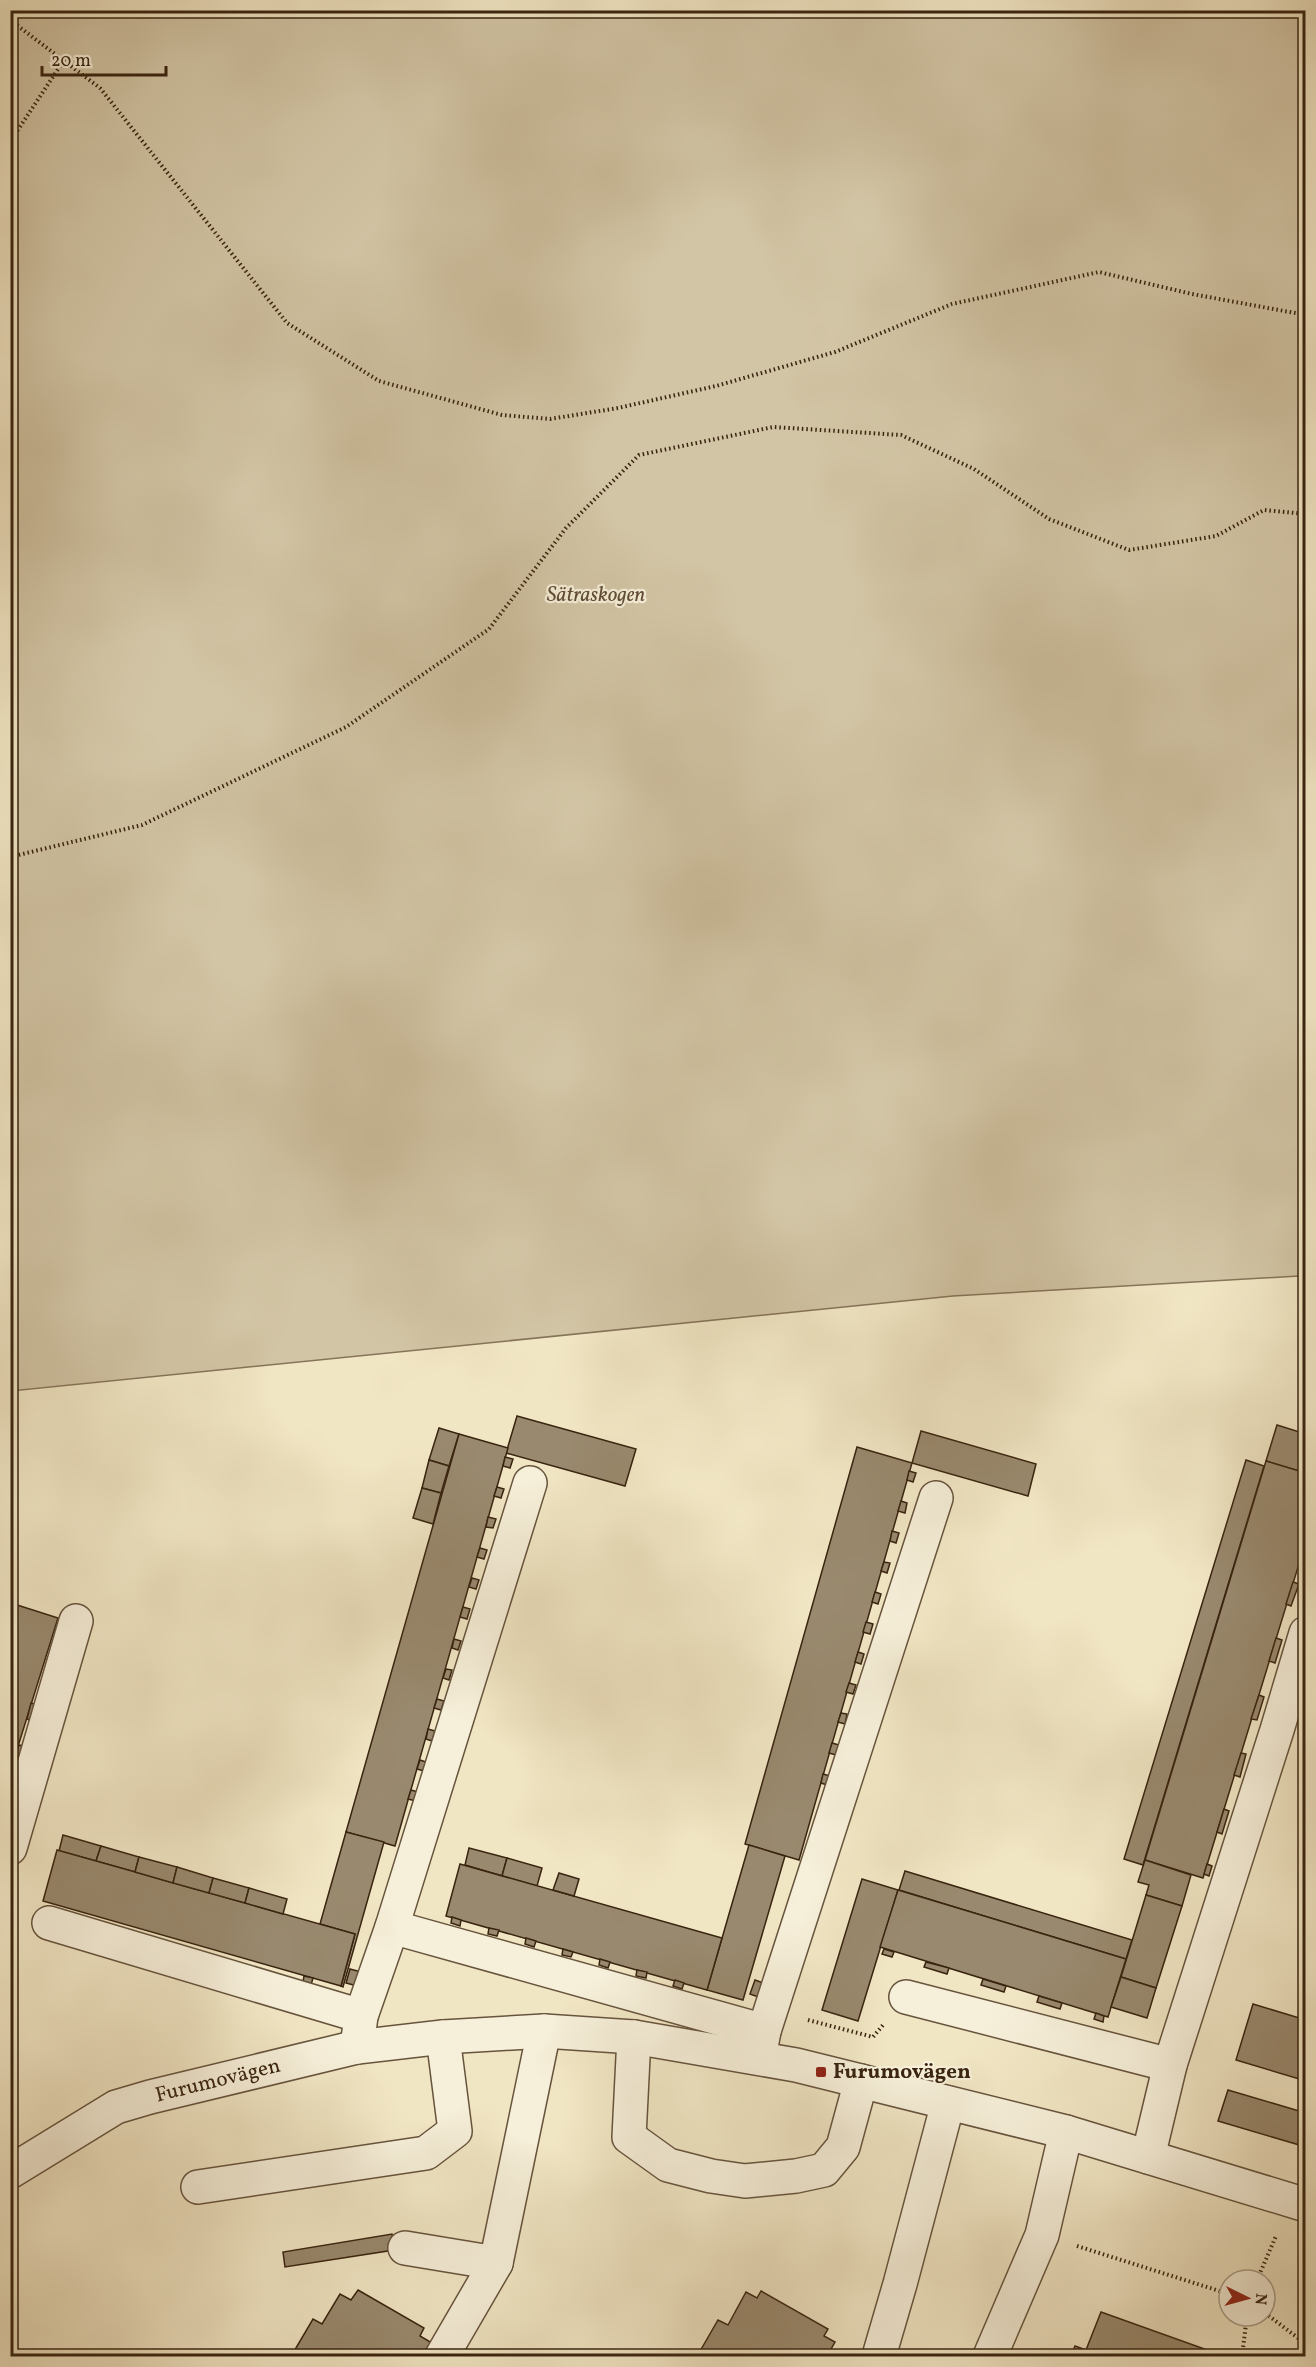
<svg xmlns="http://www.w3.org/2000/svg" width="1316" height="2367" font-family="Vollkorn,serif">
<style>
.green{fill:#d2c5a5;stroke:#86745a;stroke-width:1.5}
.building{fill:#99896e;stroke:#392410;stroke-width:1.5}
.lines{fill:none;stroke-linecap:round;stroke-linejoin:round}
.minor-casing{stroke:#67543d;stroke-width:36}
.path{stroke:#392410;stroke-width:4;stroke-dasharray:1.5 3;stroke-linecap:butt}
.minor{stroke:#f6efd9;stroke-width:33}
.poi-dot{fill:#8f2418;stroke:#f6efd9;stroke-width:2}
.labels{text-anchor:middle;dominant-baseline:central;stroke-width:4.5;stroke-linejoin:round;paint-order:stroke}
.park-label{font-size:21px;font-style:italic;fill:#5f4c35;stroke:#f6efd9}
.poi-label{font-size:21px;font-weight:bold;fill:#392410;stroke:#f6efd9;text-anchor:start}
.street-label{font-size:21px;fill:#392410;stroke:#f6efd9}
</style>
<rect width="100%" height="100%" fill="#f1e6c4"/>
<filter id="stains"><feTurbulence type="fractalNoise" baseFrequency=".00333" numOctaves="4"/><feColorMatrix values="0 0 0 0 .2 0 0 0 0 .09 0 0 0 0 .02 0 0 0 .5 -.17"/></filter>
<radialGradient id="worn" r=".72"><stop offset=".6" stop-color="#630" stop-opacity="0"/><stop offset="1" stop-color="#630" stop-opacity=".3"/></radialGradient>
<polygon class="green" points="11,10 1305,11 1305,1277 1299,1276 953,1296 11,1391"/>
<g class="building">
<polygon points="517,1416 636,1449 625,1486 506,1453"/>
<polygon points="1277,1425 1306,1434 1306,1473 1266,1461"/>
<polygon points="439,1428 459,1434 449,1466 429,1460"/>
<polygon points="921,1431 1036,1464 1028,1496 912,1463"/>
<polygon points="459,1434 508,1448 395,1846 346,1832"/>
<polygon points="857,1447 912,1463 799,1860 745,1844"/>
<polygon points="505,1457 513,1459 510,1468 503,1466"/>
<polygon points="429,1460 449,1466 441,1493 422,1488"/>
<polygon points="1246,1460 1264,1466 1143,1865 1124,1859"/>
<polygon points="1266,1461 1306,1473 1306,1541 1203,1878 1145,1860"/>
<polygon points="909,1471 916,1473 913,1482 907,1480"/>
<polygon points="497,1487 504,1489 501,1498 494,1496"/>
<polygon points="422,1488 441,1493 433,1524 413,1518"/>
<polygon points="901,1501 907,1503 905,1513 898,1511"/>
<polygon points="488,1517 496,1519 493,1528 486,1527"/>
<polygon points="892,1531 899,1533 896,1543 890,1541"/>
<polygon points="480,1548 487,1550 484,1559 477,1557"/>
<polygon points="884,1562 890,1563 887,1573 881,1571"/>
<polygon points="472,1578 479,1580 476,1589 469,1587"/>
<polygon points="1293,1582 1299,1584 1291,1606 1286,1604"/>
<polygon points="875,1592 881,1594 878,1604 872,1602"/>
<polygon points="14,1604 58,1618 10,1772 10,1615"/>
<polygon points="463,1607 470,1609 467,1619 460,1617"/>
<polygon points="866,1622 873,1624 870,1634 863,1632"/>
<polygon points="1276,1638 1282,1640 1275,1663 1269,1661"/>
<polygon points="454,1639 461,1641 458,1650 452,1648"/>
<polygon points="858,1652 864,1654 861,1664 855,1662"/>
<polygon points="446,1669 452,1670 449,1680 443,1678"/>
<polygon points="849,1683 856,1685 853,1694 846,1692"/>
<polygon points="1259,1695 1264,1697 1257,1720 1251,1719"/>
<polygon points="437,1699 444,1701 441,1710 434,1708"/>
<polygon points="31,1703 40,1706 35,1722 27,1719"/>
<polygon points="841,1713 847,1714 845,1724 838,1722"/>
<polygon points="428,1729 435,1731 432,1741 426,1739"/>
<polygon points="832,1743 839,1745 836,1755 829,1753"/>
<polygon points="19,1745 28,1747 23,1764 14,1761"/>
<polygon points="1241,1753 1246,1754 1240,1777 1234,1775"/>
<polygon points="420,1760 426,1762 424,1771 417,1769"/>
<polygon points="823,1774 830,1776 827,1785 821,1783"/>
<polygon points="411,1790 418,1792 416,1801 408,1799"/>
<polygon points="1224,1809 1229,1811 1222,1834 1217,1832"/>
<polygon points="346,1832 384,1842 343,1987 341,1986 355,1934 320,1924"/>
<polygon points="63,1835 101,1846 96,1861 59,1851"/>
<polygon points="749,1845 785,1856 743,2000 707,1990"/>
<polygon points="101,1846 139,1857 135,1872 96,1861"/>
<polygon points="469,1848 507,1858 502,1876 465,1865"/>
<polygon points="57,1850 355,1934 341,1986 43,1901"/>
<polygon points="139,1857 177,1867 173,1883 135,1872"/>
<polygon points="507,1858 542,1868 537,1886 502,1876"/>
<polygon points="1145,1860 1191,1875 1182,1906 1146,1895 1149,1885 1138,1882"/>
<polygon points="460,1864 722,1938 707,1990 446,1916"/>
<polygon points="1207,1864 1212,1866 1209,1876 1204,1874"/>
<polygon points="177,1867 213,1878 209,1893 173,1883"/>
<polygon points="905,1871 1132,1940 1126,1959 899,1890"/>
<polygon points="559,1873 579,1879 574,1896 553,1890"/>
<polygon points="213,1878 249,1888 245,1903 209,1893"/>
<polygon points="862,1879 898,1890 858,2021 822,2010"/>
<polygon points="249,1888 287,1899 283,1914 245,1903"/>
<polygon points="898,1890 1126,1959 1108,2017 880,1947"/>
<polygon points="1146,1895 1182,1906 1156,1988 1121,1977"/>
<polygon points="452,1917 461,1920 460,1926 451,1923"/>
<polygon points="489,1928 499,1930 497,1936 488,1934"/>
<polygon points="526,1938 536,1941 534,1947 525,1944"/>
<polygon points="563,1949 573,1952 571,1957 562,1955"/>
<polygon points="884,1949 894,1952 892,1957 882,1954"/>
<polygon points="600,1959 610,1962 608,1968 599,1965"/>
<polygon points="926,1962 949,1968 947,1974 924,1967"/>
<polygon points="350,1969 365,1973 361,1987 346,1983"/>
<polygon points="637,1970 647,1972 646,1978 636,1976"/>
<polygon points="304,1976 313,1978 311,1985 303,1982"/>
<polygon points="1121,1977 1156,1988 1147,2018 1111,2007"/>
<polygon points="983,1979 1006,1986 1004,1992 981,1985"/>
<polygon points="675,1980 684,1983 682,1989 673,1986"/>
<polygon points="755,1980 769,1985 764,1999 750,1994"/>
<polygon points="1039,1996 1062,2003 1060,2009 1037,2002"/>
<polygon points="1253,2004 1306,2020 1306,2081 1236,2060"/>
<polygon points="1096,2013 1104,2016 1103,2022 1094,2019"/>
<polygon points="1228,2090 1306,2113 1306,2147 1218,2121"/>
<polygon points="392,2234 394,2250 285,2267 283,2252"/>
<polygon points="358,2290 424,2328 420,2336 432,2343 424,2356 299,2356 293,2353 313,2319 322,2324 340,2294 351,2300"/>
<polygon points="761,2291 828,2329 824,2336 835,2342 827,2356 705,2356 699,2353 718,2320 728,2325 746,2292 757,2298"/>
<polygon points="1101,2312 1224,2356 1071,2356 1075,2346 1086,2350"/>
</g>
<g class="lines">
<defs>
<g id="minor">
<polyline points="10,1848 76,1621"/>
<polyline points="49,1923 361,2016"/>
<polyline points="392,1927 764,2031"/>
<polyline points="906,1997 1170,2065"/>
<polyline points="634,2037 629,2137 668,2165 711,2176 745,2181 796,2176 824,2170 843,2147 861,2081"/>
<polyline points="357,2047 361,2016 392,1927 530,1483"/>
<polyline points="759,2058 764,2031 936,1498"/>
<polyline points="1148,2157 1170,2065 1277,1730 1306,1633"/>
<polyline points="10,2172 116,2107 150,2097 357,2047 443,2037 544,2031 634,2037 796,2065 1066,2132 1306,2205"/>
<polyline points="198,2187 426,2153 455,2131 443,2037"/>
<polyline points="405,2248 496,2263"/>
<polyline points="442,2356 496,2263 544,2031"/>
<polyline points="879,2356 900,2284 948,2103"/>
<polyline points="990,2356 1042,2235 1066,2132"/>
</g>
</defs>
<use href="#minor" class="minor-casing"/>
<g class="path">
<polyline points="10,20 100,88 287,323 379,381 502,415 550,419 618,408 716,386 835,352 952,304 1099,272 1192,294 1306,315"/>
<polyline points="10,142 64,60"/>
<polyline points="10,857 142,825 346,727 489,629 566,528 639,455 773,427 901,435 974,469 1049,519 1129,550 1216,536 1264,510 1306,514"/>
<polyline points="808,2020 873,2037 883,2025"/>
<polyline points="1077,2246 1229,2294"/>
<polyline points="1257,2280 1276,2236"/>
<polyline points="1265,2313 1306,2344"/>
<polyline points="1242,2356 1247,2316"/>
</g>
<use href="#minor" class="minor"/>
</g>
<rect class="poi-dot" x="815" y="2066" width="12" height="12" rx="3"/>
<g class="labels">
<g class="park-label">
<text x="596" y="595">Sätraskogen</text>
</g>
<g class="poi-label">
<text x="833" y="2072">Furumovägen</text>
</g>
<g class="street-label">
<text transform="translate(218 2081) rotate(-14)">Furumovägen</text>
</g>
</g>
<rect width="1316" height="2367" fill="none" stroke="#f1e6c4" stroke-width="36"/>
<rect x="12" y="12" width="1292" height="2343" fill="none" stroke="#392410" stroke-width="3"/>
<rect x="18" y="18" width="1280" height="2331" fill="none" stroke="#392410" stroke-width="1.5"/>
<g transform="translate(1247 2298) rotate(95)"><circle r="28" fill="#f6efd9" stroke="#aa9e89" stroke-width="1.5"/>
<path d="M0-4.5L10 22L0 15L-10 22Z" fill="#8f2418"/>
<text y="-9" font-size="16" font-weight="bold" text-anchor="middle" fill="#392410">N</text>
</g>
<path d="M42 66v9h124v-9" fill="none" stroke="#392410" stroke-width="3"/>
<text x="51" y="66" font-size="18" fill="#392410" stroke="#f6efd9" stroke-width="4.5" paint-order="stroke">20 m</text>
<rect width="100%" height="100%" filter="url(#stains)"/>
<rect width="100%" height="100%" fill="url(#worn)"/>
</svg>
